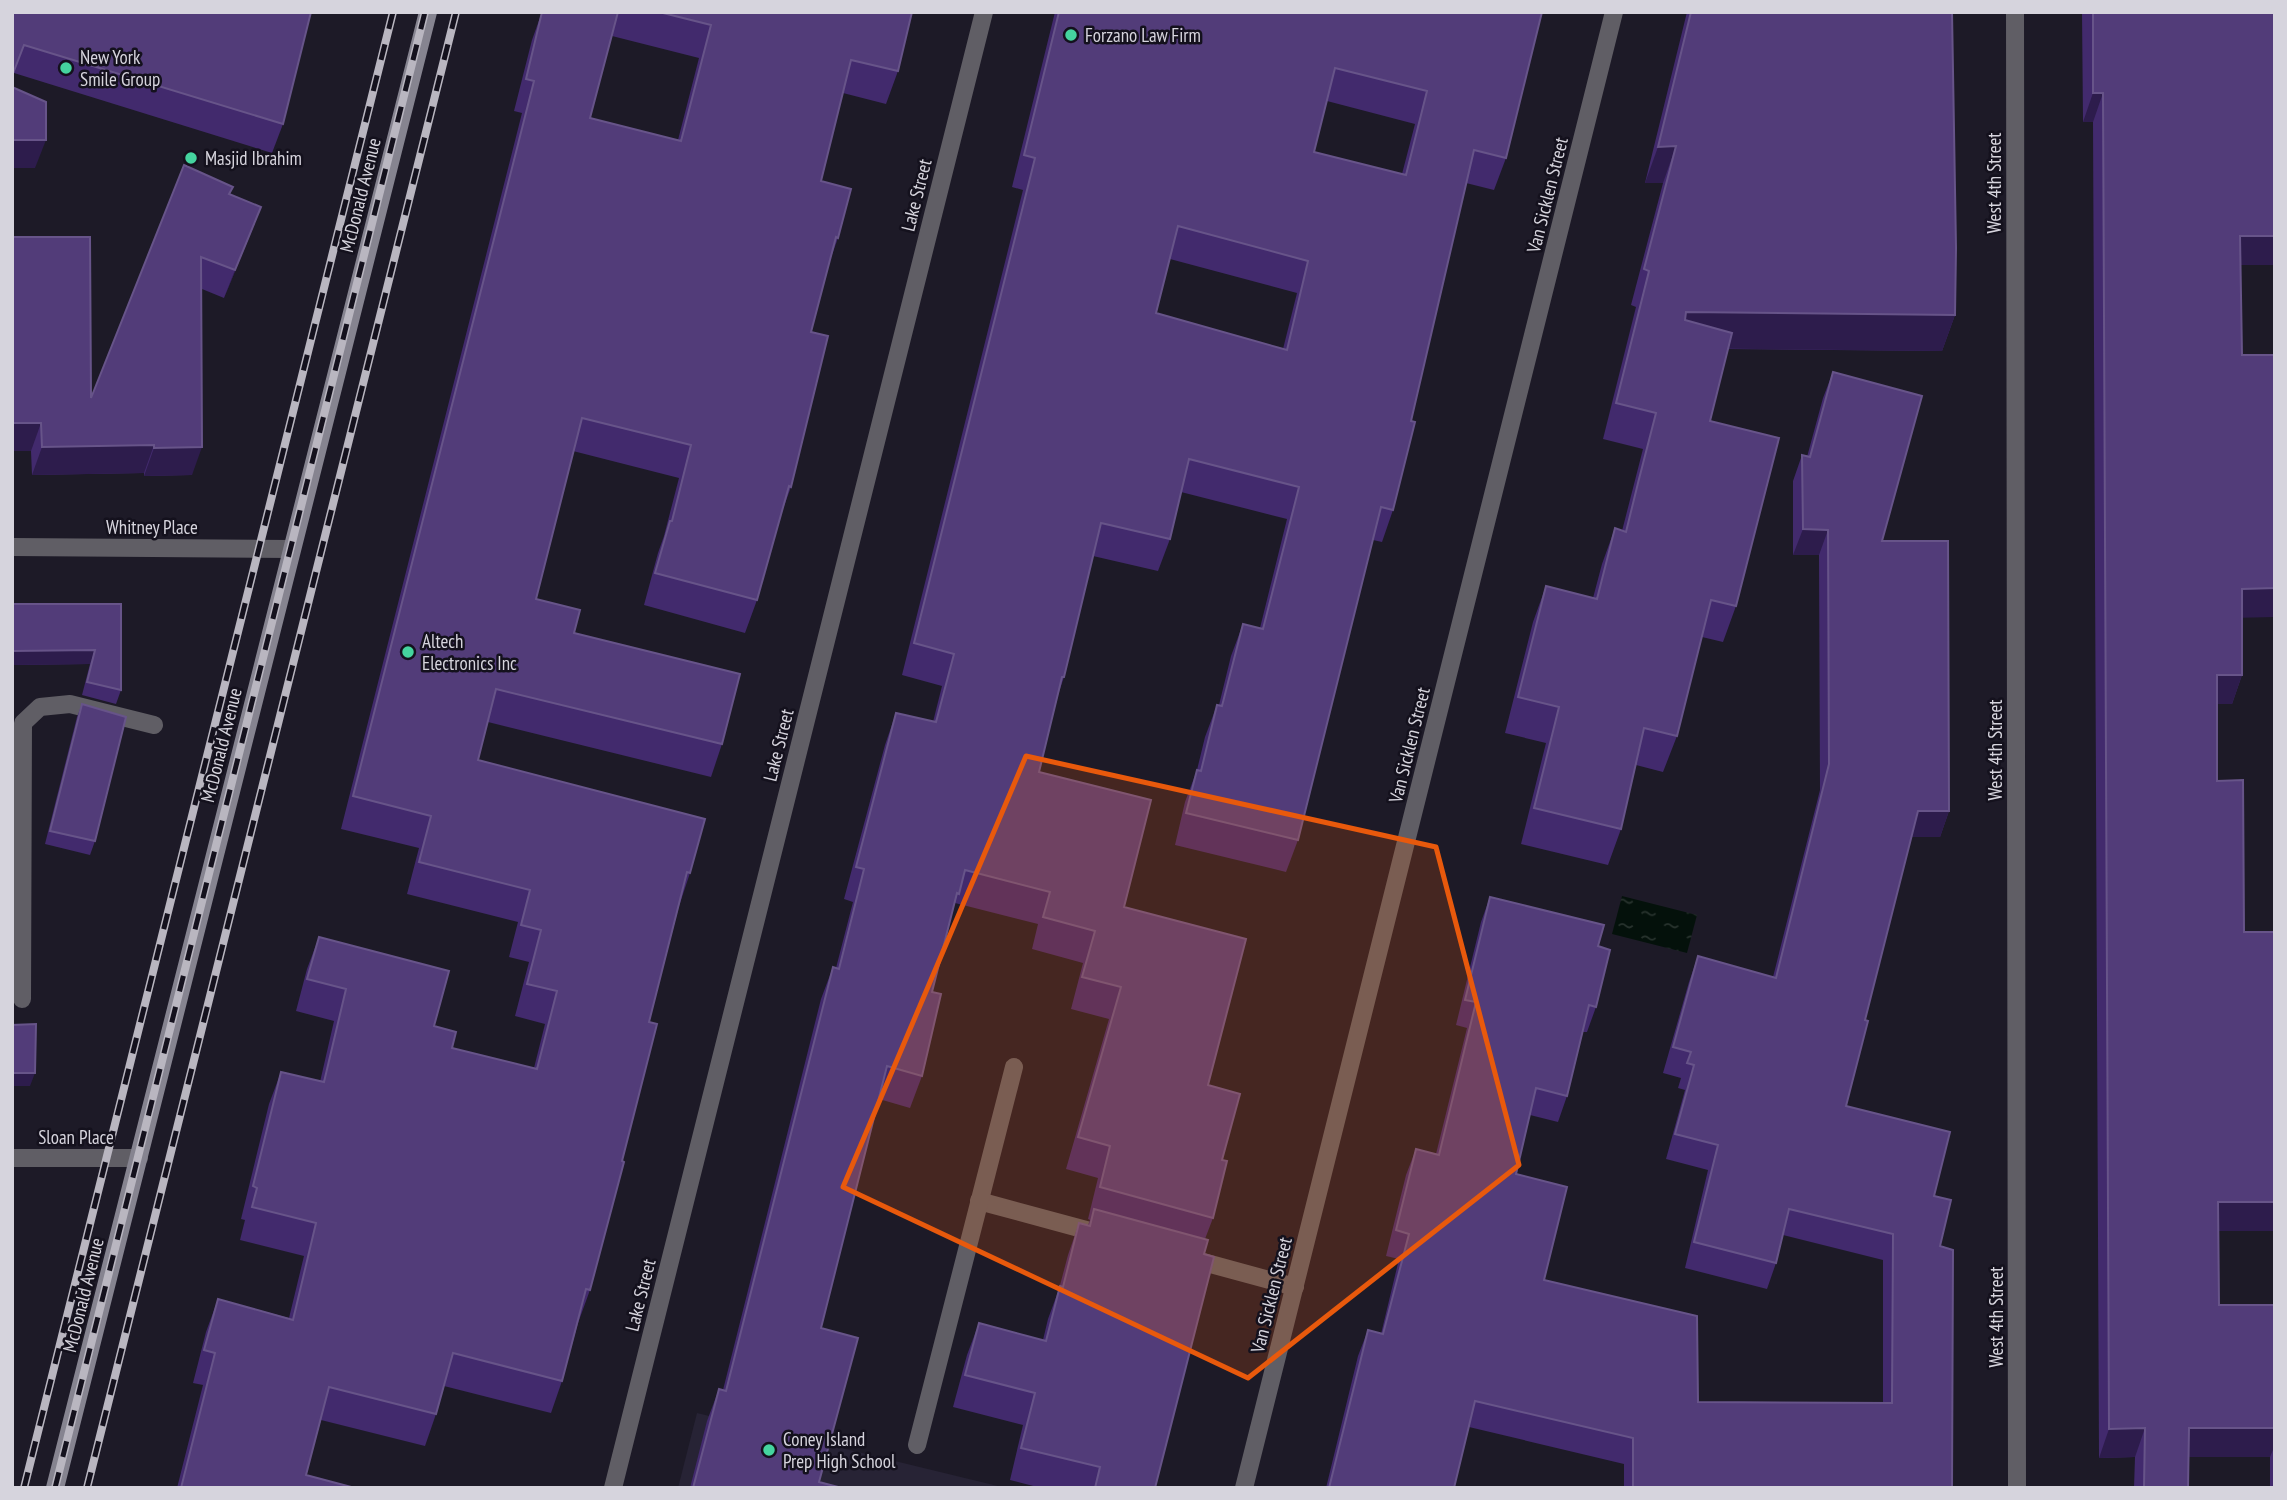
<svg xmlns="http://www.w3.org/2000/svg" width="2287" height="1500" font-family="'PT Sans Narrow',sans-serif">
<style>
.built{fill:#272335}
.water{fill:url(#water-ripples)}
.lines{fill:none;stroke-linecap:round;stroke-linejoin:round}
.service{stroke:#605e65;stroke-width:18}
.minor{stroke:#605e65;stroke-width:18}
.secondary{stroke:#868490;stroke-width:18}
.rail-casing{stroke:#b9b6c0;stroke-width:8}
.rail{stroke:#14111d;stroke-width:5;stroke-dasharray:16;stroke-linecap:butt}
.wall{fill:#422a6d;fill-rule:evenodd}
.shaded-wall{fill:#2d1c4c}
.building{fill:#523c79;stroke:#675489;stroke-width:2;fill-rule:evenodd}
.marked{fill:#e8590c;fill-opacity:0.2;stroke:#e8590c;stroke-width:5;stroke-linejoin:round}
.poi-dot{fill:#45d49f;stroke:#14111d;stroke-width:2.5}
.labels{text-anchor:middle;dominant-baseline:central;stroke-width:5;stroke-linejoin:round;paint-order:stroke}
.poi-label{font-size:19px;fill:#d6d4dd;stroke:#14111d;text-anchor:start}
.street-label{font-size:19px;fill:#d6d4dd;stroke:#14111d}
</style>
<defs>
<pattern id="water-ripples" width="26" height="14" patternUnits="userSpaceOnUse" patternTransform="scale(1.75)"><rect width="26" height="14" fill="#04110b"/><path d="M2 4q2-2 4 0t4 0M15 11q2-2 4 0t4 0" fill="none" stroke="#28332e"/></pattern>
</defs>
<rect width="100%" height="100%" fill="#1d1a27"/>
<polygon class="built" points="697,1413 1006,1488 678,1488"/>
<polygon class="water" points="1622,896 1697,915 1687,953 1612,934"/>
<g class="lines">
<g class="service">
<polyline points="22,999 23,723 40,707 70,704 154,725"/>
<polyline points="979,1201 1101,1234"/>
<polyline points="1192,1259 1295,1287"/>
<polyline points="917,1445 1014,1067"/>
</g>
<g class="minor">
<polyline points="2015,12 2017,1488"/>
<polyline points="12,547 291,549"/>
<polyline points="12,1158 139,1158"/>
<polyline points="613,1488 984,12"/>
<polyline points="1244,1488 1614,12"/>
</g>
<polyline class="secondary" points="55,1488 428,12"/>
<defs>
<g id="rail">
<polyline points="24,1488 393,12"/>
<polyline points="55,1488 425,12"/>
<polyline points="87,1488 456,12"/>
</g>
</defs>
<use href="#rail" class="rail-casing"/>
<use href="#rail" class="rail"/>
</g>
<g class="wall">
<polygon points="12,12 283,124 272,153 14,73"/>
<path d="M542,12H912L898,71L886,104L843,93L821,181L838,238L829,263L811,332L791,487L780,517L757,600L745,633L644,605L658,553L664,536L679,478L573,451L536,599L574,633L722,744L711,777L488,722L478,760L690,873L679,906L649,1022L590,1290L578,1323L562,1381L551,1413L444,1386L436,1414L425,1446L321,1420L306,1475L355,1488H177L203,1385L193,1383L206,1332L218,1299L289,1318L304,1256L240,1240L245,1220L241,1219L269,1104L281,1072L320,1082L334,1021L296,1011L307,969L319,937L434,1026L452,1048L534,1068L545,1024L515,1016L529,962L509,957L518,922L407,894L419,848L341,829L522,113L514,111L532,40ZM612,36L699,58L678,140L590,118Z"/>
<path d="M1055,12H1542L1506,158L1494,190L1466,183L1411,421L1393,510L1382,542L1373,540L1298,840L1286,872L1175,845L1185,802L1197,770L1205,737L1217,705H1219L1231,656L1243,624L1260,628L1287,519L1181,492L1170,539L1158,571L1093,556L1064,677L1058,695L1039,772L1124,907L1208,1085L1222,1160L1213,1218L1205,1239L1155,1488H1041L1010,1480L1023,1425L953,1407L967,1355L979,1323L1043,1340L1048,1319L1059,1289L1068,1255L1079,1223L1088,1225L1090,1220L1088,1219L1098,1178L1066,1169L1109,1019L1071,1009L1083,963L1032,949L1038,924L955,903L951,914L932,992L922,1076L910,1108L879,1099L821,1328L819,1482L842,1488H690L707,1421L719,1389L723,1390L821,999L833,967L836,968L853,902L844,899L885,745L896,713L933,722L942,686L902,675L1023,190L1012,187ZM1327,101L1415,124L1402,174L1314,152ZM1170,259L1297,293L1283,349L1156,313Z"/>
<polygon points="1687,12 1952,12 1955,315 1942,351 1728,349 1710,421 1736,606 1723,642 1702,637 1677,736 1663,772 1636,765 1621,829 1608,865 1521,844 1546,743 1505,733 1533,622 1546,586 1593,598 1602,564 1615,528 1622,531 1643,449 1603,439 1636,307 1631,305 1663,183 1645,183"/>
<polygon points="2082,12 2275,12 2275,265 2241,265 2242,675 2232,704 2217,704 2217,781 2244,932 2275,932 2275,1231 2218,1231 2219,1305 2275,1305 2275,1488 2270,1488 2270,1457 2188,1457 2188,1488 2134,1488 2135,1457 2099,1458 2093,122 2083,122"/>
<polygon points="230,194 261,207 250,235 224,298 202,289 192,475 144,476 144,473 32,475 31,451 12,451 12,237 91,398"/>
<polygon points="1833,372 1882,541 1949,811 1940,837 1911,837 1865,1020 1846,1106 1934,1196 1940,1246 1952,1488 1624,1488 1624,1464 1469,1427 1454,1488 1326,1488 1358,1356 1368,1330 1381,1334 1399,1259 1386,1256 1406,1175 1416,1149 1436,1154 1467,1028 1456,1025 1481,922 1490,897 1598,946 1596,1007 1587,1032 1583,1032 1567,1096 1558,1122 1530,1115 1516,1174 1544,1280 1698,1402 1883,1403 1883,1260 1783,1235 1776,1263 1767,1289 1685,1268 1708,1170 1666,1159 1685,1090 1678,1088 1681,1078 1663,1073 1689,982 1698,956 1773,977 1820,790 1819,555 1793,555 1793,481 1802,455 1807,457 1823,398"/>
<polygon points="12,604 121,604 121,690 116,704 82,695 90,664 12,665"/>
<polygon points="82,704 95,841 90,855 45,844 77,717"/>
</g>
<g class="shaded-wall">
<polygon points="2093,93 2103,93 2093,122 2083,122"/>
<polygon points="12,140 46,140 35,168 12,168"/>
<polygon points="1676,146 1663,183 1645,183 1658,147"/>
<polygon points="261,207 250,235 224,298 235,270"/>
<polygon points="2240,236 2275,236 2275,265 2230,265"/>
<polygon points="1686,312 1955,315 1942,351 1673,348"/>
<polygon points="12,423 41,423 31,451 12,451"/>
<polygon points="154,445 144,473 32,475 42,447"/>
<polygon points="202,447 192,475 144,476 154,448"/>
<polygon points="1803,529 1828,530 1819,555 1793,555"/>
<polygon points="2275,588 2275,617 2232,618 2242,589"/>
<polygon points="95,650 90,664 12,665 12,651"/>
<polygon points="2217,675 2242,675 2232,704 2206,704"/>
<polygon points="1918,811 1949,811 1940,837 1908,837"/>
<polygon points="12,1073 35,1073 30,1086 12,1086"/>
<polygon points="2218,1202 2275,1202 2275,1231 2207,1231"/>
<polygon points="2145,1428 2135,1457 2099,1458 2109,1429"/>
<polygon points="2189,1428 2275,1428 2275,1445 2270,1457 2178,1457"/>
</g>
<g class="building">
<polygon points="12,12 311,12 283,124 24,45 12,76"/>
<polygon points="542,12 618,12 590,118 681,141 711,25 659,12 912,12 898,71 851,60 821,181 851,189 838,238 836,237 811,332 828,336 791,487 789,486 757,600 655,573 670,521 672,521 691,445 582,418 536,599 580,610 574,633 740,674 722,744 496,689 478,760 705,819 690,873 687,872 649,1022 657,1024 622,1161 624,1162 590,1290 586,1289 562,1381 453,1353 436,1414 329,1387 306,1475 355,1488 181,1488 215,1353 204,1350 218,1299 293,1320 316,1223 252,1207 257,1188 253,1186 281,1072 324,1082 346,989 307,979 319,937 449,971 434,1026 456,1032 452,1048 537,1069 557,991 527,984 541,930 521,925 530,890 419,862 431,816 353,796 534,81 526,79"/>
<path d="M1059,12H1542L1506,158L1474,150L1411,421L1415,422L1393,510L1381,507L1298,840L1186,813L1197,770L1201,771L1217,705L1222,706L1243,624L1263,629L1299,487L1189,459L1170,539L1101,523L1064,677H1062L1039,772L1151,800L1124,907L1246,939L1208,1085L1240,1094L1222,1160L1227,1161L1213,1218L1100,1187L1110,1146L1078,1137L1121,987L1082,977L1095,931L1043,917L1050,892L965,870L959,894L957,893L932,992L941,994L922,1076L887,1066L821,1328L858,1338L819,1482L842,1488H693L719,1389L726,1391L833,967L839,969L864,869L856,867L896,713L936,722L954,654L914,643L1035,158L1024,155ZM1335,68L1427,91L1406,175L1314,152ZM1178,226L1308,261L1287,350L1156,313Z"/>
<polygon points="1691,12 1952,12 1956,248 1955,315 1686,312 1685,320 1732,333 1710,421 1779,438 1736,606 1711,600 1677,736 1644,728 1621,829 1534,808 1559,707 1518,697 1546,586 1597,599 1615,528 1626,532 1638,483 1656,413 1616,403 1649,271 1644,269 1676,146 1658,147"/>
<polygon points="2093,12 2275,12 2275,236 2240,236 2242,355 2275,355 2275,588 2242,589 2242,675 2217,675 2217,781 2243,780 2244,932 2275,932 2275,1202 2218,1202 2219,1305 2275,1305 2275,1428 2189,1428 2188,1488 2144,1488 2145,1428 2109,1429 2103,93 2093,93"/>
<polygon points="12,87 46,102 46,140 12,140"/>
<polygon points="184,165 233,187 229,194 261,207 235,270 201,257 202,447 154,448 154,445 42,447 41,423 12,423 12,237 90,237 91,398"/>
<polygon points="1833,372 1922,396 1882,541 1948,541 1949,811 1918,811 1865,1020 1868,1021 1846,1106 1950,1132 1934,1196 1951,1200 1940,1246 1953,1250 1952,1488 1633,1488 1633,1438 1475,1401 1454,1488 1329,1488 1368,1330 1383,1334 1409,1234 1396,1230 1416,1149 1439,1155 1476,1002 1465,1000 1490,897 1604,925 1598,946 1610,950 1596,1007 1589,1005 1567,1096 1536,1088 1516,1174 1567,1187 1544,1280 1697,1316 1698,1402 1892,1403 1893,1234 1789,1209 1776,1263 1694,1242 1718,1145 1675,1134 1694,1065 1687,1063 1691,1052 1673,1047 1698,956 1776,978 1829,764 1828,530 1803,529 1802,455 1810,457"/>
<polygon points="12,604 121,604 121,690 87,682 95,650 12,651"/>
<polygon points="82,704 126,717 95,841 50,831"/>
<polygon points="36,1024 35,1073 12,1073 12,1025"/>
<polygon points="1094,1209 1208,1240 1204,1254 1214,1257 1155,1488 1095,1488 1100,1467 1021,1448 1035,1393 965,1375 979,1323 1046,1341 1060,1286 1063,1287 1079,1223 1090,1226"/>
</g>
<path class="marked" d="M1026,756L1436,847L1519,1165L1248,1378L843,1187Z"/>
<g class="poi-dot">
<circle cx="1071" cy="35" r="7"/>
<circle cx="66" cy="68" r="7"/>
<circle cx="191" cy="158" r="7"/>
<circle cx="408" cy="652" r="7"/>
<circle cx="769" cy="1450" r="7"/>
</g>
<g class="labels">
<g class="poi-label">
<text x="1085" y="35">Forzano Law Firm</text>
<text x="80" y="57">New York<tspan x="80" dy="22">Smile Group</tspan></text>
<text x="205" y="158">Masjid Ibrahim</text>
<text x="422" y="641">Altech<tspan x="422" dy="22">Electronics Inc</tspan></text>
<text x="783" y="1439">Coney Island<tspan x="783" dy="22">Prep High School</tspan></text>
</g>
<g class="street-label">
<text transform="translate(1994 183) rotate(-90)">West 4th Street</text>
<text transform="translate(360 195) rotate(-76)">McDonald Avenue</text>
<text transform="translate(916 195) rotate(-76)">Lake Street</text>
<text transform="translate(1547 195) rotate(-76)">Van Sicklen Street</text>
<text x="152" y="527">Whitney Place</text>
<text transform="translate(221 745) rotate(-76)">McDonald Avenue</text>
<text transform="translate(778 745) rotate(-76)">Lake Street</text>
<text transform="translate(1409 745) rotate(-76)">Van Sicklen Street</text>
<text transform="translate(1995 750) rotate(-90)">West 4th Street</text>
<text x="76" y="1137">Sloan Place</text>
<text transform="translate(83 1295) rotate(-76)">McDonald Avenue</text>
<text transform="translate(640 1295) rotate(-76)">Lake Street</text>
<text transform="translate(1271 1295) rotate(-76)">Van Sicklen Street</text>
<text transform="translate(1996 1317) rotate(-90)">West 4th Street</text>
</g>
</g>
<rect width="2287" height="1500" fill="none" stroke="#d6d4dd" stroke-width="28"/>
</svg>
